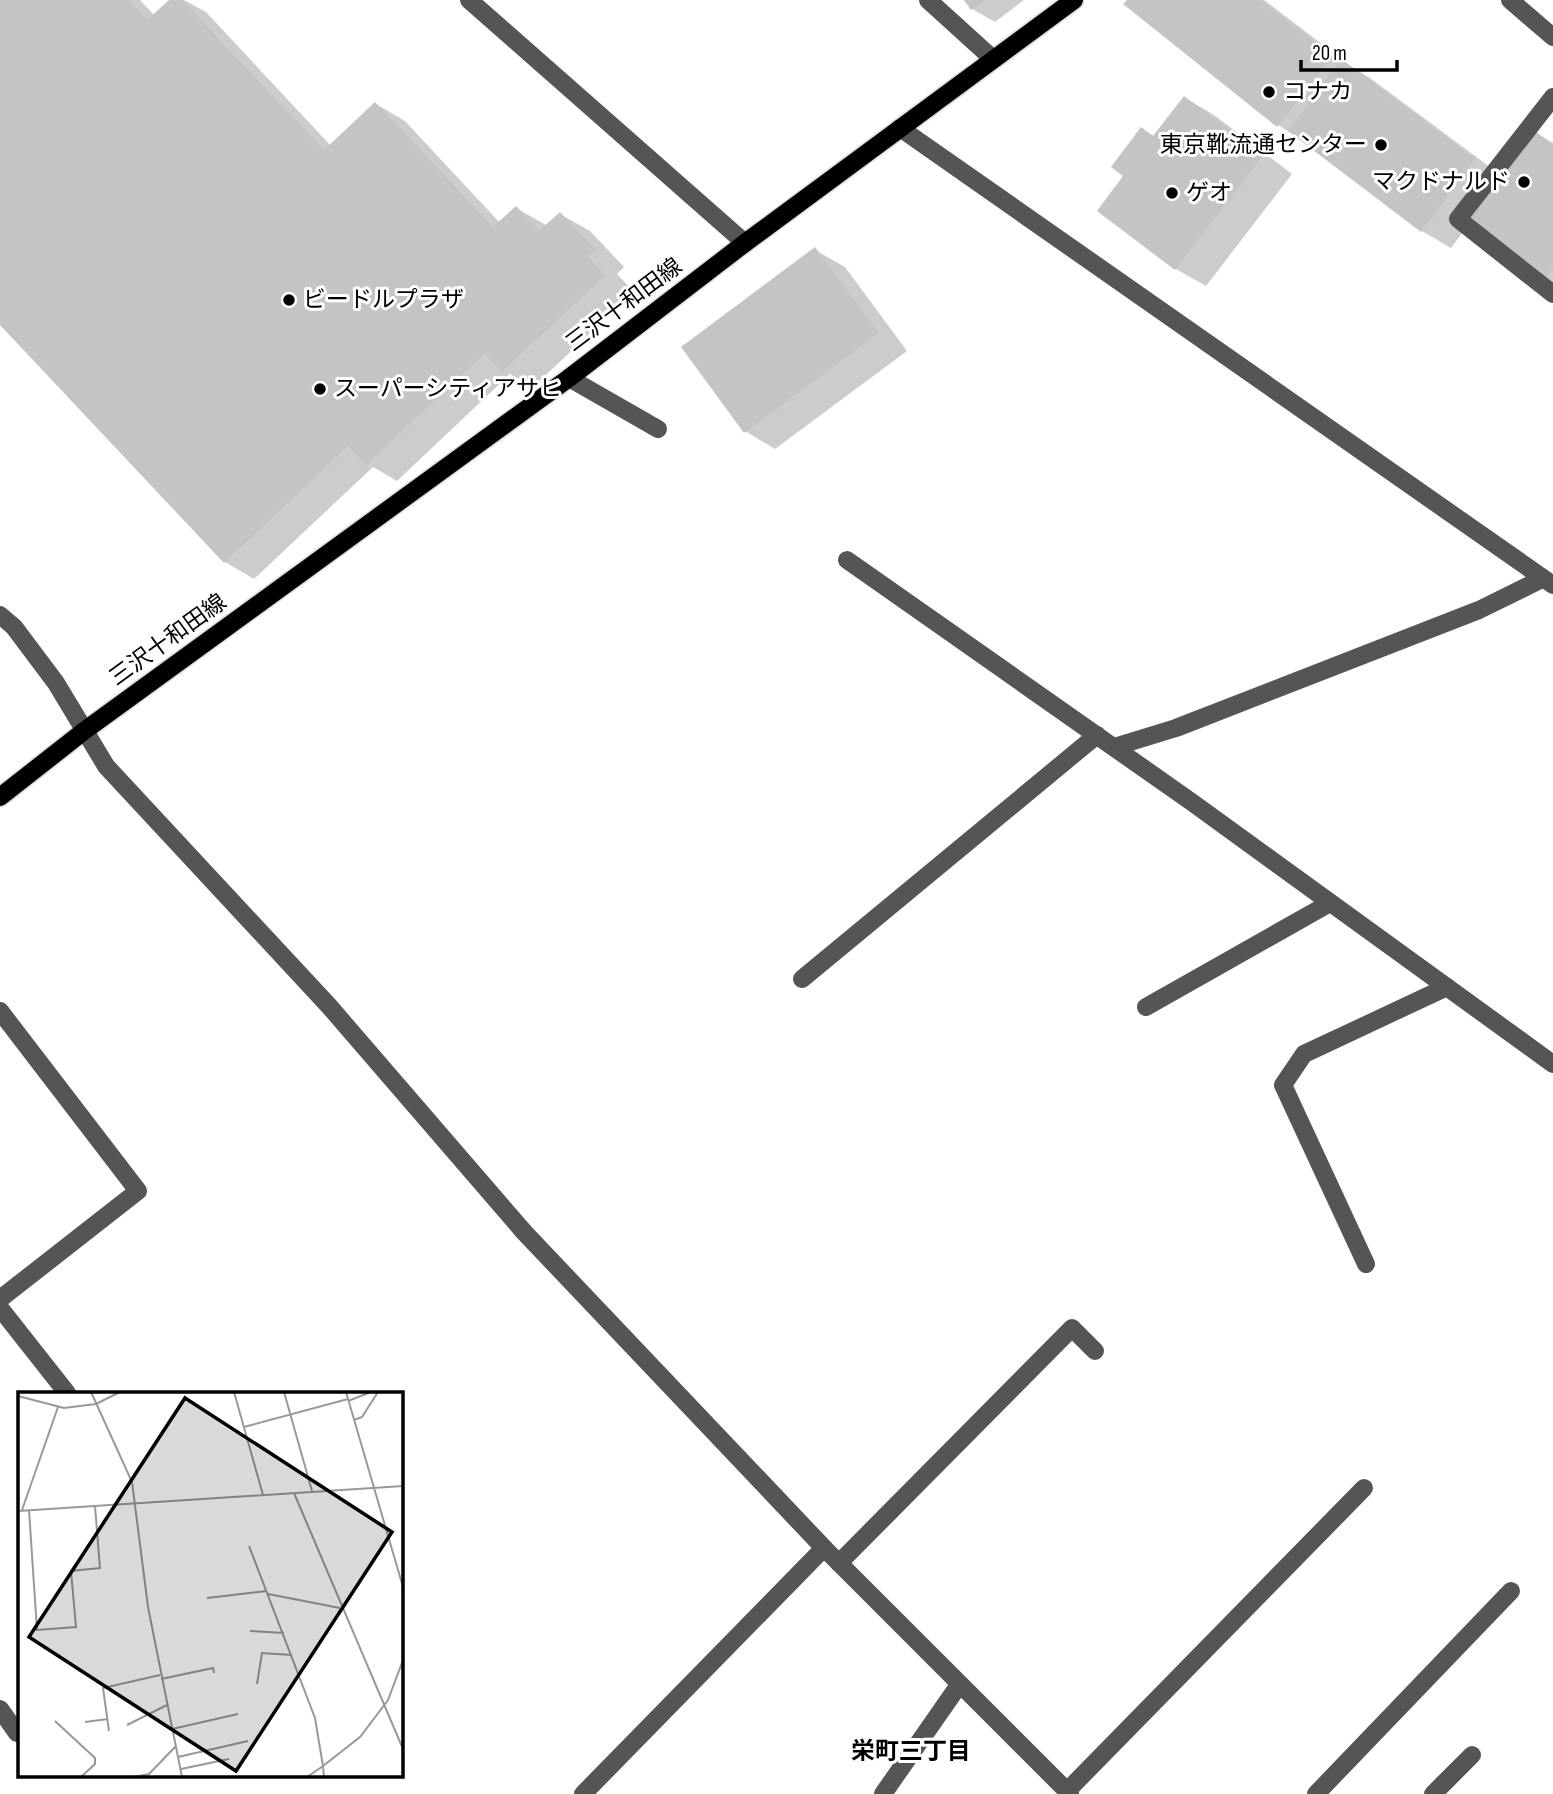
<svg xmlns="http://www.w3.org/2000/svg" width="1553" height="1794" font-family="'Sofia Sans Condensed','Noto Sans JP',sans-serif">
<style>
.shadow{fill:#0003}
.building{fill:#c4c4c4}
.lines{fill:none;stroke-linecap:round;stroke-linejoin:round}
.major-casing{stroke:#dbdbdb;stroke-width:21}
.minor{stroke:#555;stroke-width:18}
.major{stroke:#000;stroke-width:18}
.poi-dot{fill:#000;stroke:#fff;stroke-width:2.5}
.labels{text-anchor:middle;dominant-baseline:central;stroke-width:6;stroke-linejoin:round;paint-order:stroke}
.poi-label{font-size:23px;fill:#000;stroke:#fff;text-anchor:start}
.street-label{font-size:23px;fill:#000;stroke:#fff}
.neighbourhood-label{font-size:24px;font-weight:bold;fill:#000;stroke:#fff}
.inset-road{fill:none;stroke:#999;stroke-width:2}
.view{fill:#000;fill-opacity:0.15;stroke:#000;stroke-width:3.5}
.inset-edge{fill:none;stroke:#000;stroke-width:3.5}
</style>
<rect width="100%" height="100%" fill="#fff"/>
<g class="shadow">
<polygon points="0,0 140,0 154,15 171,0 184,0 206,12 331,146 376,104 405,121 500,223 516,208 546,225 560,214 590,231 624,267 617,274 634,292 533,387 510,374 397,481 373,467 254,579 225,562 0,323"/>
<polygon points="966,0 1024,0 995,22 972,9"/>
<polygon points="1129,0 1264,0 1352,67 1370,78 1502,176 1536,133 1553,143 1553,283 1471,221 1451,248 1422,231 1299,138 1278,125"/>
<polygon points="1185,98 1214,115 1292,174 1206,286 1176,269 1099,210 1126,176 1142,129 1155,137"/>
<polygon points="815,250 845,267 907,351 775,449 745,431"/>
</g>
<g class="building">
<polygon points="0,0 128,0 147,20 169,0 182,0 324,150 375,102 493,227 516,206 539,231 560,212 596,250 588,256 605,275 502,372 485,353 366,465 348,446 224,563 0,325"/>
<polygon points="964,0 985,0 971,10"/>
<polygon points="1127,0 1260,0 1333,56 1277,127 1123,4"/>
<polygon points="1341,59 1475,159 1421,232 1288,131"/>
<polygon points="1184,96 1263,155 1175,270 1097,211 1123,176 1111,167 1141,127 1153,136"/>
<polygon points="1535,131 1553,145 1553,268 1544,280 1466,219"/>
<polygon points="815,247 879,333 744,433 681,347"/>
</g>
<g class="lines">
<defs>
<polyline id="major" points="0,797 84,731 569,378 745,243 1074,0"/>
</defs>
<use href="#major" class="major-casing"/>
<g class="minor">
<polyline points="469,0 745,243"/>
<polyline points="928,0 993,59"/>
<polyline points="1510,0 1553,37"/>
<polyline points="1553,97 1458,219 1553,294"/>
<polyline points="900,128 1553,585"/>
<polyline points="569,378 658,429"/>
<polyline points="847,560 1193,803 1553,1064"/>
<polyline points="0,615 14,627 56,683 106,766 329,1006 524,1232 824,1548 1070,1794"/>
<polyline points="1114,747 1176,728 1479,610 1542,579"/>
<polyline points="802,979 1097,735"/>
<polyline points="1146,1007 1330,903"/>
<polyline points="0,1011 138,1191 0,1299"/>
<polyline points="1366,1264 1283,1085 1304,1054 1447,987"/>
<polyline points="0,1308 67,1393"/>
<polyline points="839,1563 1072,1328 1095,1351"/>
<polyline points="0,1709 17,1733 19,1731"/>
<polyline points="1067,1791 1364,1488"/>
<polyline points="583,1794 824,1548"/>
<polyline points="883,1794 959,1685"/>
<polyline points="1316,1794 1511,1591"/>
<polyline points="1433,1794 1472,1755"/>
</g>
<use href="#major" class="major"/>
</g>
<g class="poi-dot">
<circle cx="1269" cy="92" r="7"/>
<circle cx="1381" cy="145" r="7"/>
<circle cx="1524" cy="182" r="7"/>
<circle cx="1172" cy="193" r="7"/>
<circle cx="289" cy="300" r="7"/>
<circle cx="320" cy="389" r="7"/>
</g>
<g class="labels">
<g class="poi-label">
<text x="1283" y="92">コナカ</text>
<text x="1367" y="145" text-anchor="end">東京靴流通センター</text>
<text x="1510" y="182" text-anchor="end">マクドナルド</text>
<text x="1186" y="193">ゲオ</text>
<text x="303" y="300">ビードルプラザ</text>
<text x="334" y="389">スーパーシティアサヒ</text>
</g>
<g class="street-label">
<text transform="translate(624 305) rotate(-37)">三沢十和田線</text>
<text transform="translate(168 640) rotate(-36)">三沢十和田線</text>
</g>
<g class="neighbourhood-label">
<text x="911" y="1751">栄町三丁目</text>
</g>
</g>
<g transform="translate(18 1392)">
<rect width="385" height="385" fill="#fff"/>
<path class="inset-road" d="M73,0L114,90L130,215L164,385M216,0L245,103M266,0L294,99M328,0L385,195M0,4L46,16L78,12L102,0M330,9L353,0M336,28L344,25L360,0M226,35L330,7M276,101L385,357M4,118L40,15M11,118L19,238L58,235L53,179L82,176L77,114M0,119L385,94M231,154L297,326L305,374L289,385M250,202L322,216M189,206L249,199M232,239L266,241M143,287L195,276L196,281M239,292L244,261L274,263M37,329L77,366V372L63,385M67,330L90,327M109,333L149,313M154,337L220,322M91,339L85,296L142,283M160,365L230,349M163,377L211,367M116,385L131,382L158,354M306,385L305,374L342,345L370,308L385,268"/>
<path class="view" d="M167,6L374,140L218,379L11,245Z"/>
<rect width="385" height="385" class="inset-edge"/>
</g>
<path d="M1301 60v10h96v-10" fill="none" stroke="#000000" stroke-width="3.5"/>
<text x="1312" y="60" font-size="21" fill="#000000" stroke="#ffffff" stroke-width="5" paint-order="stroke">20 m</text>
</svg>
